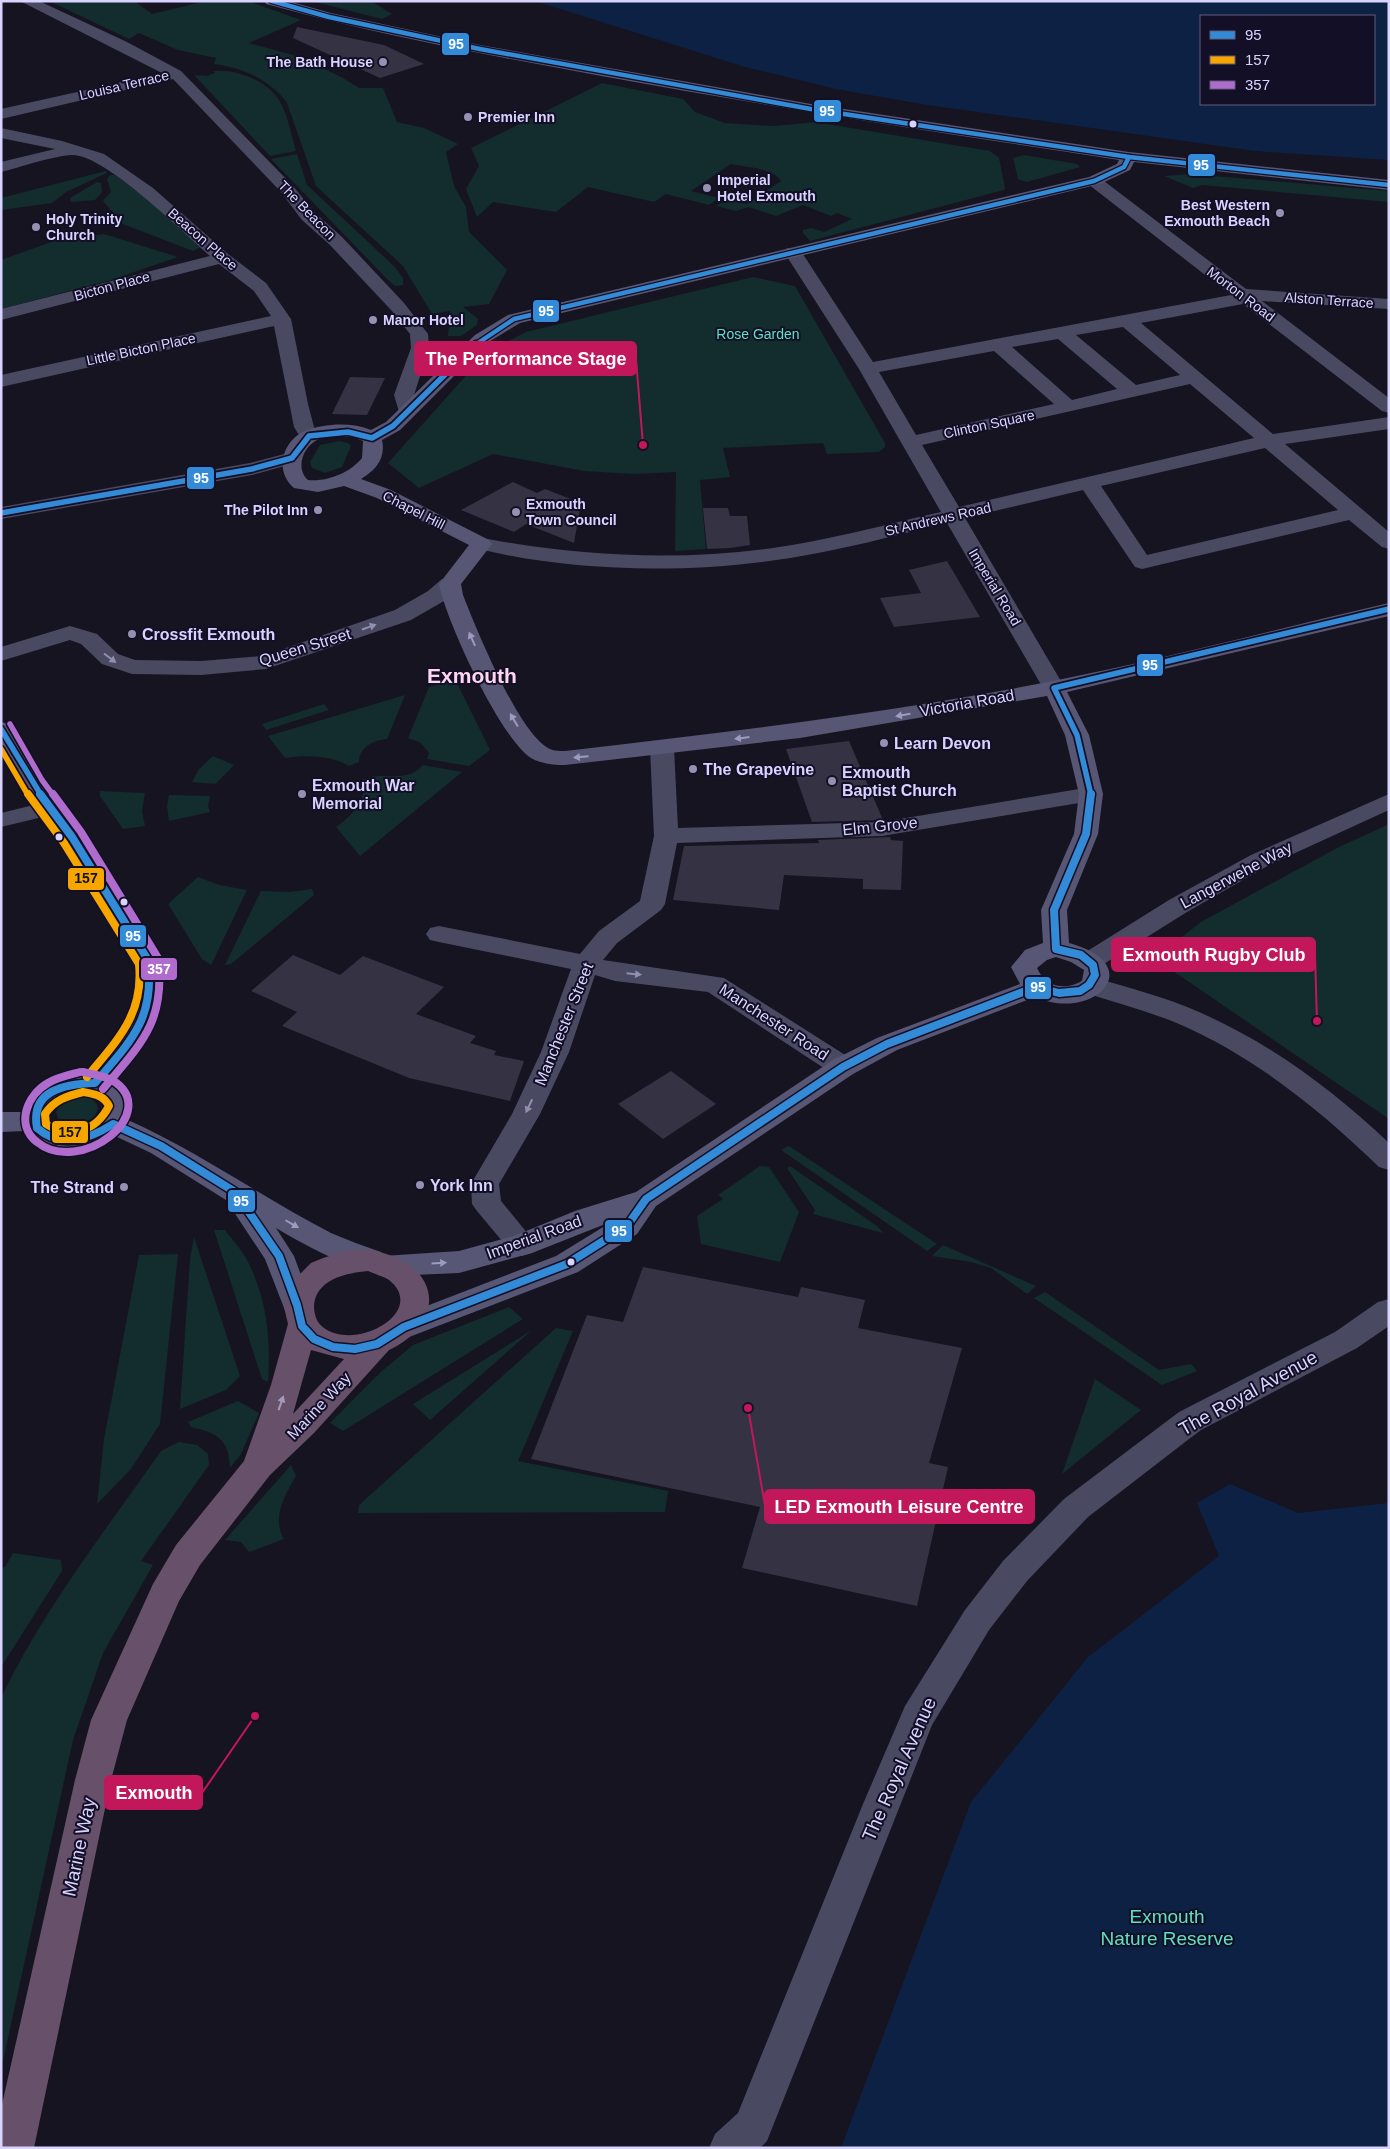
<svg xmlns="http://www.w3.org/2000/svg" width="1390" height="2149" font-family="Helvetica,sans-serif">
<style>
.green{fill:#132c2d}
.water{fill:#0d2144;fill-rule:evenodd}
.building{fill:#343243}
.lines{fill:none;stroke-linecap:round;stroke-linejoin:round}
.street{fill:#4a4962;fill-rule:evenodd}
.secondary{fill:#575674;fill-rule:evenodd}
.highway{fill:#67516a;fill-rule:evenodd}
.bus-1-far2-casing{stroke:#130f26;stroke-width:7}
.bus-1-far1-casing{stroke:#130f26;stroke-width:9}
.bus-1-casing{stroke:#130f26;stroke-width:11}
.bus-2-far1-casing{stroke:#130f26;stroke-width:9}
.bus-2-casing{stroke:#130f26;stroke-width:11}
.bus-3-far1-casing{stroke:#130f26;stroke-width:9}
.bus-3-casing{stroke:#130f26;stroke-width:11}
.bus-1-far2{stroke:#338bd7;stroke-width:4.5}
.bus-1-far1{stroke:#338bd7;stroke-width:5.5}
.bus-1{stroke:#338bd7;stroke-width:8}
.bus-2-far1{stroke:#f7a600;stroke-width:5.5}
.bus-2{stroke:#f7a600;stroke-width:8}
.bus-3-far1{stroke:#b06ccc;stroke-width:5.5}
.bus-3{stroke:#b06ccc;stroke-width:8}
.oneway{fill:#928eb0}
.oneway2{fill:#9e9bc0}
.oneway3{fill:#a699bc}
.poi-dot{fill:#9591b1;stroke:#130f26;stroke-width:2}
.bus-dot{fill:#d9d4ff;stroke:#130f26;stroke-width:2}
.labels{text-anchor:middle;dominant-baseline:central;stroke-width:4;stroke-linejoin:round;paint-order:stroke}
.far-poi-label{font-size:14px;font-weight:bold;fill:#d9d4ff;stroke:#130f26;text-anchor:start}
.far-street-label{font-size:14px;fill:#d9d4ff;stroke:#130f26}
.far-park-label{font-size:14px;fill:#5fe0c0;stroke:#130f26}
.poi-label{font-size:16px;font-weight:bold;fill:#d9d4ff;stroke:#130f26;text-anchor:start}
.street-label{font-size:16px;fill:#d9d4ff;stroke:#130f26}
.near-street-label{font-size:19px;fill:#d9d4ff;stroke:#130f26}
.near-park-label{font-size:19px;fill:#5fe0c0;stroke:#130f26}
.district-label{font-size:21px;font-weight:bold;fill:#ffd6f0;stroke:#130f26}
.leader{fill:none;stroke:#c2185b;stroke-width:2}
.callout-dot{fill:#c2185b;stroke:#130f26;stroke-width:2}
.callout{fill:#c2185b;stroke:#c2185b;stroke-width:2}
.callout-label{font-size:18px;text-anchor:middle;font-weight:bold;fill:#fff}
.line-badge{stroke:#130f26;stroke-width:2}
.badge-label{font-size:14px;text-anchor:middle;font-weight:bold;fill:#fff}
.pale-badge-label{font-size:14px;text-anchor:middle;font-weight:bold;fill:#111}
</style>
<rect width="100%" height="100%" fill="#161421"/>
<g class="green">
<path d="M49,1H134L152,14L206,1H248L301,20L249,43L300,57L343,78L359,88H383L397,122L424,128L458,144L446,152L454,186L466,207L469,232L507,270L489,304L463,307L478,319L477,325L461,336H448L450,311L432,314L403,266L316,186L287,103C271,80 241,67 214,64L216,58L178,50L139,33L129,39Z"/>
<polygon points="311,1 371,1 392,14 382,19"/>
<path d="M214,71C236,69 266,80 279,100C288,114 291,135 296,151L270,156L194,75L207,76L215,73Z"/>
<path d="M602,83L683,99L695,112L725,123L774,126L815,122L990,151L999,158L1005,188L1004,190L810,241L803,233V230L811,228L824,232L852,219L837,213L831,216L803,205L776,216L749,207L736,211L716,206L726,200L746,204L750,202L781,181C774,168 744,167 731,164L691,191L719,198L709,205L666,194L654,202L588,187L556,212L493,202L477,217L466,189L479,166L471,148Z"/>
<polygon points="297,154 307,185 395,267 403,278 403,285 395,286 388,280 271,159"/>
<polygon points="1024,155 1077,164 1080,167 1027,182 1018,179 1013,158"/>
<polygon points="106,171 107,173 66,192 52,203 1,210 1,198"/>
<polygon points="1190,174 1389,191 1389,202 1202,185 1193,188 1164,176"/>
<polygon points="110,175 115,175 168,214 200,247 193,251 123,224 103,201 111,192 107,179"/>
<polygon points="97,182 101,183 102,192 95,200 71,202 70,198"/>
<polygon points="104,234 178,257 111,280 1,309 1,260 54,241"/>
<polygon points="753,277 795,286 885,443 885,447 879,452 827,454 823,443 723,448 730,477 700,480 706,549 675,551 676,472 633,474 584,471 493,454 419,488 388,463 487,352 526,332"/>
<polygon points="339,441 348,443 351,446 342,467 325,473 312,468 310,462 320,445"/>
<polygon points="455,679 490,750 469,766 427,759 429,753 421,743 408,738 429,687"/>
<path d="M405,695L387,739C374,740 359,747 359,762L349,766C330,755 306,755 285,758L268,736Z"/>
<polygon points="324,704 329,710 266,730 262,724"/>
<polygon points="213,756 234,765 215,784 192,782 199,769"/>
<path d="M423,765L462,772L360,856L336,827C353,815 366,801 364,779C383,771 407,784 423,765Z"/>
<polygon points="100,791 145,793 142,811 145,826 123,829 100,796"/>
<polygon points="169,795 210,796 208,806 210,812 169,821 167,806"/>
<polygon points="1389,824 1389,1119 1173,971 1172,951 1183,936 1201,922 1337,848"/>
<polygon points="198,877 219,885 247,890 211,965 202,959 168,904"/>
<polygon points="312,889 314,895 231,964 225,965 261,891 290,892"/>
<path d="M75,1097C86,1097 96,1097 98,1109C93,1125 70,1130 58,1119L56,1111L62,1102Z"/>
<polygon points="789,1146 937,1244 927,1251 781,1150"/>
<polygon points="760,1166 769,1167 799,1212 780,1262 701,1244 697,1216 723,1199 718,1195"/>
<polygon points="790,1166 877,1226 883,1233 813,1214 815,1210 787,1168"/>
<path d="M214,1230H225C232,1239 240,1248 246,1258C267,1297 271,1339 268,1382L262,1379Z"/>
<polygon points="194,1237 240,1376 226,1390 180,1409 190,1259"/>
<polygon points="943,1245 1036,1286 1027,1294 991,1268 971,1262 932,1256"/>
<polygon points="178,1254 160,1424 131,1469 97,1504 104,1439 139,1255"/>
<polygon points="1045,1292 1159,1370 1191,1364 1197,1371 1162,1385 1034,1298"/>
<polygon points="509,1307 523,1319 343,1431 330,1423 382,1371 413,1345"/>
<polygon points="556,1328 573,1331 518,1461 668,1491 665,1512 358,1513 359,1505"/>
<polygon points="532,1330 430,1420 413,1404"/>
<polygon points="1095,1379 1141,1410 1062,1474"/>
<path d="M238,1401L259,1413L241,1454L230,1468C229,1439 217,1433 191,1427L188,1422Z"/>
<path d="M179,1442L197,1445L208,1454L209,1465L141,1561L153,1565L103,1653L73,1740L1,2070V1698C43,1610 105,1531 161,1451Z"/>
<path d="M291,1465L296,1476C285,1495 271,1518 284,1539L249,1552L241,1542L225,1540Z"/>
<polygon points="13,1553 61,1560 62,1571 1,1667 1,1568 5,1567"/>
</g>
<g class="water">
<path d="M535,1H1389V160L1255,151L921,104L836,89L745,67ZM1201,16H1374V104H1201Z"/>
<polygon points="1230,1484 1298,1513 1389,1503 1389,2148 841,2148 971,1802 1088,1657 1219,1556 1197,1503"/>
</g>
<g class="building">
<polygon points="297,27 384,45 424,64 380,78 293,38"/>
<polygon points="350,377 385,378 367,415 332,414"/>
<polygon points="513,482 537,493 545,489 581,503 574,543 526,524 514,532 461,510"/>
<polygon points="703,508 728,508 730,516 747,516 750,545 730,548 707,549"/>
<polygon points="947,561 980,617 894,627 880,598 921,593 909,570"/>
<polygon points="849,741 883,820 812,822 786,749"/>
<polygon points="890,837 891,840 903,841 901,890 863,889 863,879 784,875 779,910 673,900 684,846 819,843 818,840"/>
<polygon points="293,955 340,975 363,956 444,987 416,1014 476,1036 470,1043 496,1051 494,1055 524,1061 510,1101 409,1078 282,1026 297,1012 251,991"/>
<polygon points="671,1071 716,1104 663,1139 618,1104"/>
<polygon points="643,1267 798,1297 801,1287 865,1300 858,1328 962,1348 929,1463 948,1467 917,1606 742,1568 760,1507 531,1459 587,1315 623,1322"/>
</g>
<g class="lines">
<g class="street">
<polygon points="20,1 39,1 127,42 181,71 293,186 314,212 342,237 404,303 428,334 429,348 414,395 417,411 414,415 400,415 394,395 411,348 410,334 392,311 330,245 302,220 281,192 173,79 1,119 1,109 162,73"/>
<path d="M1,128L62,141L104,154L153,188L228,254L266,283L291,319L308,404L314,427L319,436L316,440H302L294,427L274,326L1,387V375L271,316L254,291L219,264L1,320V309L210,256C185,234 103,153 72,155C52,156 21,167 1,172V162L55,149L1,138Z"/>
<path d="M1094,176L1100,178L1246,289L1389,299V309L1262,301L1389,398V413L1382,411L1243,304L1141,323L1273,434L1389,417V429L1285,444L1389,532V549L1382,547L1349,520L1142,569L1135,567L1083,490L965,518L1065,688L1062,693L1054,695L1046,693L1043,688L947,523C904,533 861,545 818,553C711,574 581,575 475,548L472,544L475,540L482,538C592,559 708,563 819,540C860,532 900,521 941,512L859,369L784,252L787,248H799L873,362L1231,295L1088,184L1086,181L1088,178ZM1123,327L1180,375L1136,385L1076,335ZM1058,339L1117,389L1072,400L1012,347ZM994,351L1054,404L916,435L879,372ZM1190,384L1254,438L959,507L922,445ZM1265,448L1338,510L1147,555L1101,486Z"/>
<polygon points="292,452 299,454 302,458 299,462 252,475 1,519 1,507 250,463"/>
<polygon points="450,578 458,579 461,584 444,601 411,620 266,669 201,675 132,674 102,664 81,644 70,640 1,661 1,647 70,626 97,634 118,654 135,660 201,661 263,656 395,610 428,591 442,579"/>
<polygon points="662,741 670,743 674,748 678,828 882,822 1091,787 1099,789 1103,794 1099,799 1091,801 882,836 677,843 665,904 661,910 617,943 603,960 724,978 853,1060 857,1067 853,1074 843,1076 833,1074 708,992 615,981 595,975 569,1052 540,1114 499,1184 501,1201 537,1245 532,1253 522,1256 512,1253 477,1211 472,1204 471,1184 512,1114 541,1052 571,969 439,942 430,940 426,934 430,928 439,926 580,954 599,931 640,901 654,836 650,748 654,743"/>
<polygon points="1389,794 1389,810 1269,865 1187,912 1099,967 1090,969 1081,967 1077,961 1081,955 1169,900 1251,855"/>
<polygon points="50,801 59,803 62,808 59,813 1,827 1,813"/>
<path d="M1091,977C1127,987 1165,997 1199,1012C1270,1043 1333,1090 1389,1143V1170L1379,1167C1320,1110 1255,1057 1179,1024C1148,1011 1114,1002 1082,992L1078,986L1082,980Z"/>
<polygon points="1389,1299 1389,1326 1357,1348 1201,1430 1189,1439 1088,1517 1027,1581 989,1630 932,1725 767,2141 760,2148 709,2148 715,2134 738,2113 863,1804 905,1706 965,1610 1003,1561 1064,1499 1179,1412 1335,1332 1378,1302"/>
</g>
<path class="secondary" d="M264,1H288L331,13L480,45L811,104L1129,152L1389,180V190L1134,162L1130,170L1100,184L520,323L487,343L400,430L382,440C386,458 376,470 361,479L391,490L489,540L492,544L461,584L463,595C476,628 519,735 550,749C554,751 560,751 565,751C728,732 891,713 1053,681C1165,659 1277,629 1389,603V616L1067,692L1089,735L1103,794L1098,834L1067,910L1069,943C1150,965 1094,1023 1035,997L897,1050L853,1074L656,1206L637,1234L578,1272L404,1339L393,1335L389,1327L393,1319L556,1256L613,1221L532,1253L459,1273L390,1276L379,1273L377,1269C357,1275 296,1240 276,1228L294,1256L312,1305L308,1313L297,1316L286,1313L265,1259L226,1200L151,1153L115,1136C91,1156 43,1161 25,1131L1,1132V1112H21C32,1087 61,1070 88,1073C119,1036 146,1012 135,960L61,839L22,786L1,750V722L9,724L13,729L45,784L84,837L161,960C173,1013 144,1041 113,1080C124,1085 130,1095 134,1107L128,1120C199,1152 262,1197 331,1233C347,1240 364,1246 381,1252L383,1256L459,1251L514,1236L575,1211L636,1192L833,1060L877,1038L1020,984L1011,967L1025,950L1043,943L1041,910L1074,834L1079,794L1065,735L1047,696L800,738L565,765C554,765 541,764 531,758C501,739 446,621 439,584L469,545L377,498L344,486L318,492L294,488C274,471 282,441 305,431C325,423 352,422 371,430L386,422L475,335L508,315L1089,177L1117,164L1119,160C948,134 777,108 607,77C493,56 378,35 266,4ZM337,437H353L363,441L362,458C350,473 327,482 308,480C295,468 303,447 317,440C323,437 331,437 337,437ZM1056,957L1071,962L1084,970L1082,981C1065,991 1045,987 1037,968L1047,960ZM82,1091C94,1093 102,1095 106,1107C97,1130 68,1141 49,1124L50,1109L67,1096Z"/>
<path class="highway" d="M370,1249C382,1253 400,1257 410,1265C447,1295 425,1334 389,1350L314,1433L270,1475L200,1565L179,1601L127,1720L111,1780L34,2148H1V2109L75,1780L91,1720L153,1584L176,1545L244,1461L271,1385L288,1324L284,1307L286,1297L295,1279L311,1263L323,1258L345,1251ZM368,1271C374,1274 383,1276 389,1280C428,1311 357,1352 324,1328C317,1323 315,1317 314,1308C314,1280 345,1273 368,1271ZM311,1350L344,1359L293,1414Z"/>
<defs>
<g id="bus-1-far2">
<polyline points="272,1 329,17 480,49 811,109 1129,157 1389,185"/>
<polyline points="475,345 514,319 1094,181 1124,167 1129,157"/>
</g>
<g id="bus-1-far1">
<polyline points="1,513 252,469 292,458 309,436 348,432 372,438 393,426 476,344"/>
<polyline points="1,729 41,795"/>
<polyline points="1091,795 1077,735 1054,688 1389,609"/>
</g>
<path id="bus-1" d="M40,794L72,837L148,960C155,1019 131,1041 95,1083C65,1084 30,1090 37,1128C61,1149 88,1140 113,1124L161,1146L235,1192L279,1256L297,1305L302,1326L314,1339L333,1347L355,1349L377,1344L404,1327L567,1264L627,1226L646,1199L843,1067L887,1044L1036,987L1059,993L1080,991L1089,985L1095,975L1093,965L1081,955L1056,949L1054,910L1086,834L1091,794"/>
<polyline id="bus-2-far1" points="1,749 28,795"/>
<g id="bus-2">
<path d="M28,794L64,843L139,964C144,1015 117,1040 87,1077"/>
<path d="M83,1092C94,1094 104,1095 109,1106C96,1131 70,1140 46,1124L45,1114C54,1100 67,1096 83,1092Z"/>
</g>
<polyline id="bus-3-far1" points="10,724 42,780 53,795"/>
<g id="bus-3">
<path d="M53,794L81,832L158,958C166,1021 141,1044 103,1089"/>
<path d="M80,1072C69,1075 58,1077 48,1083C27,1095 15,1125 37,1142C80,1177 164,1112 112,1080C104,1076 92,1074 83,1072"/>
</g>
</defs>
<use href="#bus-1-far2" class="bus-1-far2-casing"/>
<use href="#bus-1-far1" class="bus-1-far1-casing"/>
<use href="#bus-1" class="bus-1-casing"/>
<use href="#bus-2-far1" class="bus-2-far1-casing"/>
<use href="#bus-2" class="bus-2-casing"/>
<use href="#bus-3-far1" class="bus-3-far1-casing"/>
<use href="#bus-3" class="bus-3-casing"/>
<use href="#bus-1-far2" class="bus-1-far2"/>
<use href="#bus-1-far1" class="bus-1-far1"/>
<use href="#bus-1" class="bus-1"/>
<use href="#bus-2-far1" class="bus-2-far1"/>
<use href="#bus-2" class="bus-2"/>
<use href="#bus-3-far1" class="bus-3-far1"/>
<use href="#bus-3" class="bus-3"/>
</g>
<defs><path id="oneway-solid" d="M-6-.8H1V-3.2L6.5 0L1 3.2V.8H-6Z" transform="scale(1.25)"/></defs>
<g class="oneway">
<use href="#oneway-solid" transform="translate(369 627) rotate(-19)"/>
<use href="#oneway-solid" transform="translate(110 658) rotate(37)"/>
<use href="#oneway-solid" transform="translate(634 974) rotate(6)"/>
<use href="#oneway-solid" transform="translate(529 1106) rotate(115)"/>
</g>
<g class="oneway2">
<use href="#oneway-solid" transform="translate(472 639) rotate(-114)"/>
<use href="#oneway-solid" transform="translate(903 715) rotate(170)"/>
<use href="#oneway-solid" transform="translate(514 720) rotate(-121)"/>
<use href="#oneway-solid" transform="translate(742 738) rotate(173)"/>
<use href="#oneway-solid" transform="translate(581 757) rotate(175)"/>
<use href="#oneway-solid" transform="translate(292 1224) rotate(30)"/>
<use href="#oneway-solid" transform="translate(439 1263) rotate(-3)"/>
</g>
<use class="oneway3" href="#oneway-solid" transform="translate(281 1403) rotate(-71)"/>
<g class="poi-dot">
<circle cx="383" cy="62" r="5"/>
<circle cx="468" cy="117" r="5"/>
<circle cx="707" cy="188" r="5"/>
<circle cx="1280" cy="213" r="5"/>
<circle cx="36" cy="227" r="5"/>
<circle cx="373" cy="320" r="5"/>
<circle cx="318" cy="510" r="5"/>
<circle cx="516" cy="512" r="5"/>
<circle cx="132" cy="634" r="5"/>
<circle cx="884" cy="743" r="5"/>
<circle cx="693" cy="769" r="5"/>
<circle cx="832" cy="781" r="5"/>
<circle cx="302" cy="794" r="5"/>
<circle cx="420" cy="1185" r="5"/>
<circle cx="124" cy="1187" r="5"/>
</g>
<g class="bus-dot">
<circle cx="913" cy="124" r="4.5"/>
<circle cx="59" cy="837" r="4.5"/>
<circle cx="124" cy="902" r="4.5"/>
<circle cx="571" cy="1262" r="4.5"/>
</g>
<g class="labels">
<g class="far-poi-label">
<text x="373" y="62" text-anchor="end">The Bath House</text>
<text x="478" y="117">Premier Inn</text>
<text x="717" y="180">Imperial<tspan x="717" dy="16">Hotel Exmouth</tspan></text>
<text x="1270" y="205" text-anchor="end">Best Western<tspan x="1270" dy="16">Exmouth Beach</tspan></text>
<text x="46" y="219">Holy Trinity<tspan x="46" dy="16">Church</tspan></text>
<text x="383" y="320">Manor Hotel</text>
<text x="526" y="504">Exmouth<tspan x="526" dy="16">Town Council</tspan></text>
<text x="308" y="510" text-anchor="end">The Pilot Inn</text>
</g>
<g class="far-street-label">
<text transform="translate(124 85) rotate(-13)">Louisa Terrace</text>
<text transform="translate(307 210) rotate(46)">The Beacon</text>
<text transform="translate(203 239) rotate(41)">Beacon Place</text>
<text transform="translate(112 286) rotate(-15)">Bicton Place</text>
<text transform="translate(1241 294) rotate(37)">Morton Road</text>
<text transform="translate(1329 300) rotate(4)">Alston Terrace</text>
<text transform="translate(141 349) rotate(-12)">Little Bicton Place</text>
<text transform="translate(989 424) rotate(-12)">Clinton Square</text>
<text transform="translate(414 510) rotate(27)">Chapel Hill</text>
<text transform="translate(938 519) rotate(-13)">St Andrews Road</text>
<text transform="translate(995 587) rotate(59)">Imperial Road</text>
</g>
<g class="far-park-label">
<text x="758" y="334">Rose Garden</text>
</g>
<g class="poi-label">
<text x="142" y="634">Crossfit Exmouth</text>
<text x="894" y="743">Learn Devon</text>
<text x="703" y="769">The Grapevine</text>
<text x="842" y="772">Exmouth<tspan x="842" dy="18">Baptist Church</tspan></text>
<text x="312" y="785">Exmouth War<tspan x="312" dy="18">Memorial</tspan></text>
<text x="430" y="1185">York Inn</text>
<text x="114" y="1187" text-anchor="end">The Strand</text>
</g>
<g class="street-label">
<text transform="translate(305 647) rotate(-17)">Queen Street</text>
<text transform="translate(967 703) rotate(-10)">Victoria Road</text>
<text transform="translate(880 826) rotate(-6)">Elm Grove</text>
<text transform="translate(1236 875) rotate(-28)">Langerwehe Way</text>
<text transform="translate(774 1022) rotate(33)">Manchester Road</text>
<text transform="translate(564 1024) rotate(-68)">Manchester Street</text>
<text transform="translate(534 1237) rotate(-20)">Imperial Road</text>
<text transform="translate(319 1406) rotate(-47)">Marine Way</text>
</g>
<g class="near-street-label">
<text transform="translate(1248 1393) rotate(-29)">The Royal Avenue</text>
<text transform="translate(899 1769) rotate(-66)">The Royal Avenue</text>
<text transform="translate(79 1847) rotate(-78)">Marine Way</text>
</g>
<g class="near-park-label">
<text x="1167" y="1916">Exmouth<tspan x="1167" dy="22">Nature Reserve</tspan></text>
</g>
<g class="district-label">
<text x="472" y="675">Exmouth</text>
</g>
</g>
<path class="leader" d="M643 445L636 359M1317 1021L1315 955M748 1408L765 1506M255 1716L202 1793"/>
<g class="callout-dot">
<circle cx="643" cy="445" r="5"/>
<circle cx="1317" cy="1021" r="5"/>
<circle cx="748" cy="1408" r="5"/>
<circle cx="255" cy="1716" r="5"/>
</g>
<g class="callout">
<rect x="415" y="342" width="221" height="33" rx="5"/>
<rect x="1112" y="938" width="203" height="33" rx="5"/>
<rect x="765" y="1490" width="269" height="33" rx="5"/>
<rect x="105" y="1776" width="97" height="33" rx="5"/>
</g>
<g class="callout-label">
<text x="526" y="365">The Performance Stage</text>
<text x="1214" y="961">Exmouth Rugby Club</text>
<text x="899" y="1513">LED Exmouth Leisure Centre</text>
<text x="154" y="1799">Exmouth</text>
</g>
<g class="line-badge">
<rect x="441" y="32" width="29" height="24" rx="5" fill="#338bd7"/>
<rect x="813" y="99" width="29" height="24" rx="5" fill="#338bd7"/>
<rect x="1187" y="153" width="29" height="24" rx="5" fill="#338bd7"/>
<rect x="532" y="299" width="28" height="24" rx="5" fill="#338bd7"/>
<rect x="186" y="466" width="29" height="24" rx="5" fill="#338bd7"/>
<rect x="1136" y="653" width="28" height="24" rx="5" fill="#338bd7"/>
<rect x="67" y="867" width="38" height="24" rx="5" fill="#f7a600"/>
<rect x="119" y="924" width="28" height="24" rx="5" fill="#338bd7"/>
<rect x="140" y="957" width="38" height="24" rx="5" fill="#b06ccc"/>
<rect x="1024" y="976" width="28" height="24" rx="5" fill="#338bd7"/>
<rect x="51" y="1120" width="38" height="24" rx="5" fill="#f7a600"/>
<rect x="227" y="1189" width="29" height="24" rx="5" fill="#338bd7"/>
<rect x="604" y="1219" width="29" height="24" rx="5" fill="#338bd7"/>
</g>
<g class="badge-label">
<text x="456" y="49">95</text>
<text x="827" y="116">95</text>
<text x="1201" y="170">95</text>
<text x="546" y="316">95</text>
<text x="201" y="483">95</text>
<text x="1150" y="670">95</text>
<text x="133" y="941">95</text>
<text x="159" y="974">357</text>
<text x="1038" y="992">95</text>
<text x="241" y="1206">95</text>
<text x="619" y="1236">95</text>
</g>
<g class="pale-badge-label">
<text x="86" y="883">157</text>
<text x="70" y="1137">157</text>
</g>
<rect width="1390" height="2149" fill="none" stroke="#d9d4ff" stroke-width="5"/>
<rect x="1200" y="15" width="175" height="90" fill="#130f26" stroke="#625e7d"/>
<rect x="1210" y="31" width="25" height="8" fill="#338bd7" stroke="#625e7d"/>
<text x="1245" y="40" font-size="15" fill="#d9d4ff">95</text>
<rect x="1210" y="56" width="25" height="8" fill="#f7a600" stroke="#625e7d"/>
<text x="1245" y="65" font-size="15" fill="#d9d4ff">157</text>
<rect x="1210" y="81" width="25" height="8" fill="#b06ccc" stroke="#625e7d"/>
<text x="1245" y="90" font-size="15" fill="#d9d4ff">357</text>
</svg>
